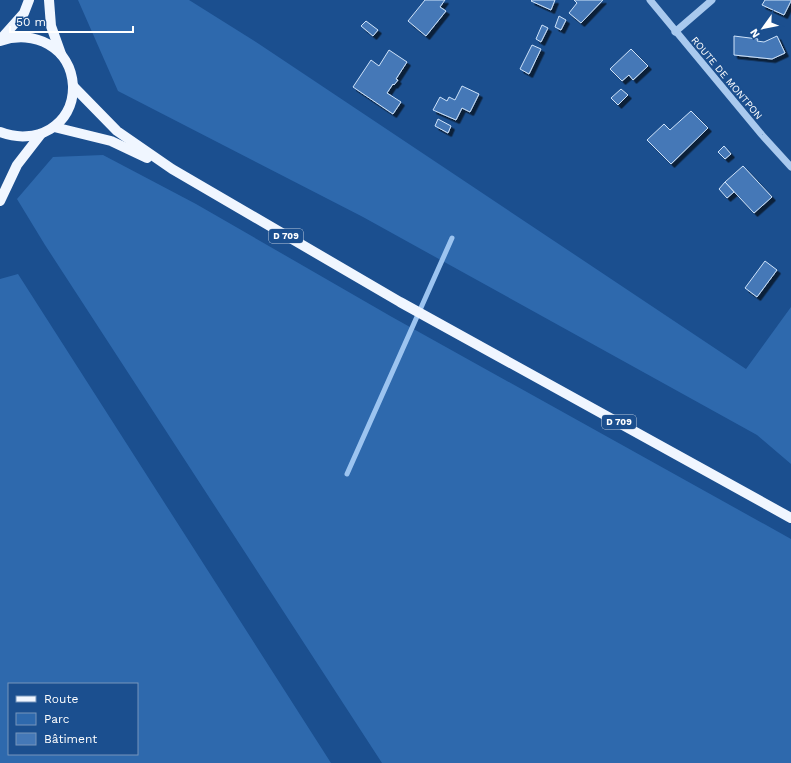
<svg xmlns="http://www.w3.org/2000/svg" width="791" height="763" font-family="'Work Sans',sans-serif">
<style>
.green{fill:#2e69ad;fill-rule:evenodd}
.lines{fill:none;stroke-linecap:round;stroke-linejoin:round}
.stream{stroke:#9cc4f0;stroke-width:5}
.building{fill:#4478b7;stroke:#cfe3fa;filter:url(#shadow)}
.minor{stroke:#a9c9ee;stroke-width:7}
.major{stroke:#f0f6ff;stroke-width:10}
.labels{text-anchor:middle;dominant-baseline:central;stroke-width:4;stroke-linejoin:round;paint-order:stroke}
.shield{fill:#1b4f8f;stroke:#bbcadd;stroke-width:1}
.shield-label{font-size:9px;font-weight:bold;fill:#fff}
.street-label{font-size:10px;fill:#fff;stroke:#1b4f8f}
</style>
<defs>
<filter id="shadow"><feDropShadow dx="3.5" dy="3.5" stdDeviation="0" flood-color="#0009"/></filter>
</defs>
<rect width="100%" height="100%" fill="#1b4f8f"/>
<g class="green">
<polygon points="78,0 189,0 259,44 746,369 791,307 791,464 757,435 363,217 118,91"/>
<polygon points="103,155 196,204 392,317 791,539 791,763 382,763 45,245 17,199 53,157"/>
<path d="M18,274L331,763H0V279ZM9,684H137V754H9Z"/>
</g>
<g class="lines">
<polyline class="stream" points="347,474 452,238"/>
</g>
<g class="building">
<polygon points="425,0 445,0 440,7 446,11 426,36 408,21"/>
<polygon points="532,0 555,0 551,10 531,1"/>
<polygon points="574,0 603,0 581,23 569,13 577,3"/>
<polygon points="765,0 791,0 791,1 784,15 762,5"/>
<polygon points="559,16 566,20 561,30 555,27"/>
<polygon points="366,21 378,30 373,36 361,26"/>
<polygon points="542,25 548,28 541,42 536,39"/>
<polygon points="734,36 758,39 757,41 764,42 777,36 785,53 772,59 734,55"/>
<polygon points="532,45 541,49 529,74 520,69"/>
<polygon points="631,49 648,66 633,80 629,75 622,81 610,69"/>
<polygon points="389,50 407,62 396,79 398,80 394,85 393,84 387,93 401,102 393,114 353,87 371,60 379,66"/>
<polygon points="462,86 479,94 470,112 462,108 456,120 433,110 440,97 447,101 449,97 455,100"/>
<polygon points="621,89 628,95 618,105 611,98"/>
<polygon points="691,111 708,128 671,164 647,140 664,124 670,130"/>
<polygon points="438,119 451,126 448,133 435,126"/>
<polygon points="724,146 731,154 725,159 718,152"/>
<polygon points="743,166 772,197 754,213 725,182"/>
<polygon points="725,182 734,192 727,198 719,189"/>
<polygon points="765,261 777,270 757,297 745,288"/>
</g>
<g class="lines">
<g class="minor">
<polyline points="650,0 762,135 791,167"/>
<polyline points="675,32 712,0"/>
</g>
<g class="major">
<polyline points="49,0 51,26 61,54"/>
<polyline points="0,40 24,13 29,0"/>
<path d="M0,41C34,29 71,47 73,86C74,126 35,146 0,132"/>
<polyline points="73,86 117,131 172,169 400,302 791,518"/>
<polyline points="54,127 111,141 147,158"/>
<polyline points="0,201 17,165 41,134"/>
</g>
</g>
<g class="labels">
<g class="shield">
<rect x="269" y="229" width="34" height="14" rx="3"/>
<rect x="602" y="415" width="34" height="14" rx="3"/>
</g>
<g class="shield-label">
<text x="286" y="236">D 709</text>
<text x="619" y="422">D 709</text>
</g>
<g class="street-label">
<text transform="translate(727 78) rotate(50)">ROUTE DE MONTPON</text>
</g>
</g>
<rect x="8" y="683" width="130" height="72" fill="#1b4f8f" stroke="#7695bc"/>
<rect x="16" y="696" width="20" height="6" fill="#f0f6ff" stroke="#7695bc"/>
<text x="44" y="703" font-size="12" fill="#ffffff">Route</text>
<rect x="16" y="713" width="20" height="12" fill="#2e69ad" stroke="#7695bc"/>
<text x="44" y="723" font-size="12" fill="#ffffff">Parc</text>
<rect x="16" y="733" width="20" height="12" fill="#4478b7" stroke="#7695bc"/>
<text x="44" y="743" font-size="12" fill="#ffffff">Bâtiment</text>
<g transform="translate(763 28) rotate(237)" stroke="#1b4f8f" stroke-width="3" paint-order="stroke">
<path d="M0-3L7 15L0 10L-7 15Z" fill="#ffffff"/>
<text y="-6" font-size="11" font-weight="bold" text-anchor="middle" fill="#ffffff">N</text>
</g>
<path d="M10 26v6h123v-6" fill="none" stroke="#ffffff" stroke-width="2"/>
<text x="16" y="26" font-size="12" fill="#ffffff" stroke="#1b4f8f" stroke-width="3" paint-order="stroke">50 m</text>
</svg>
